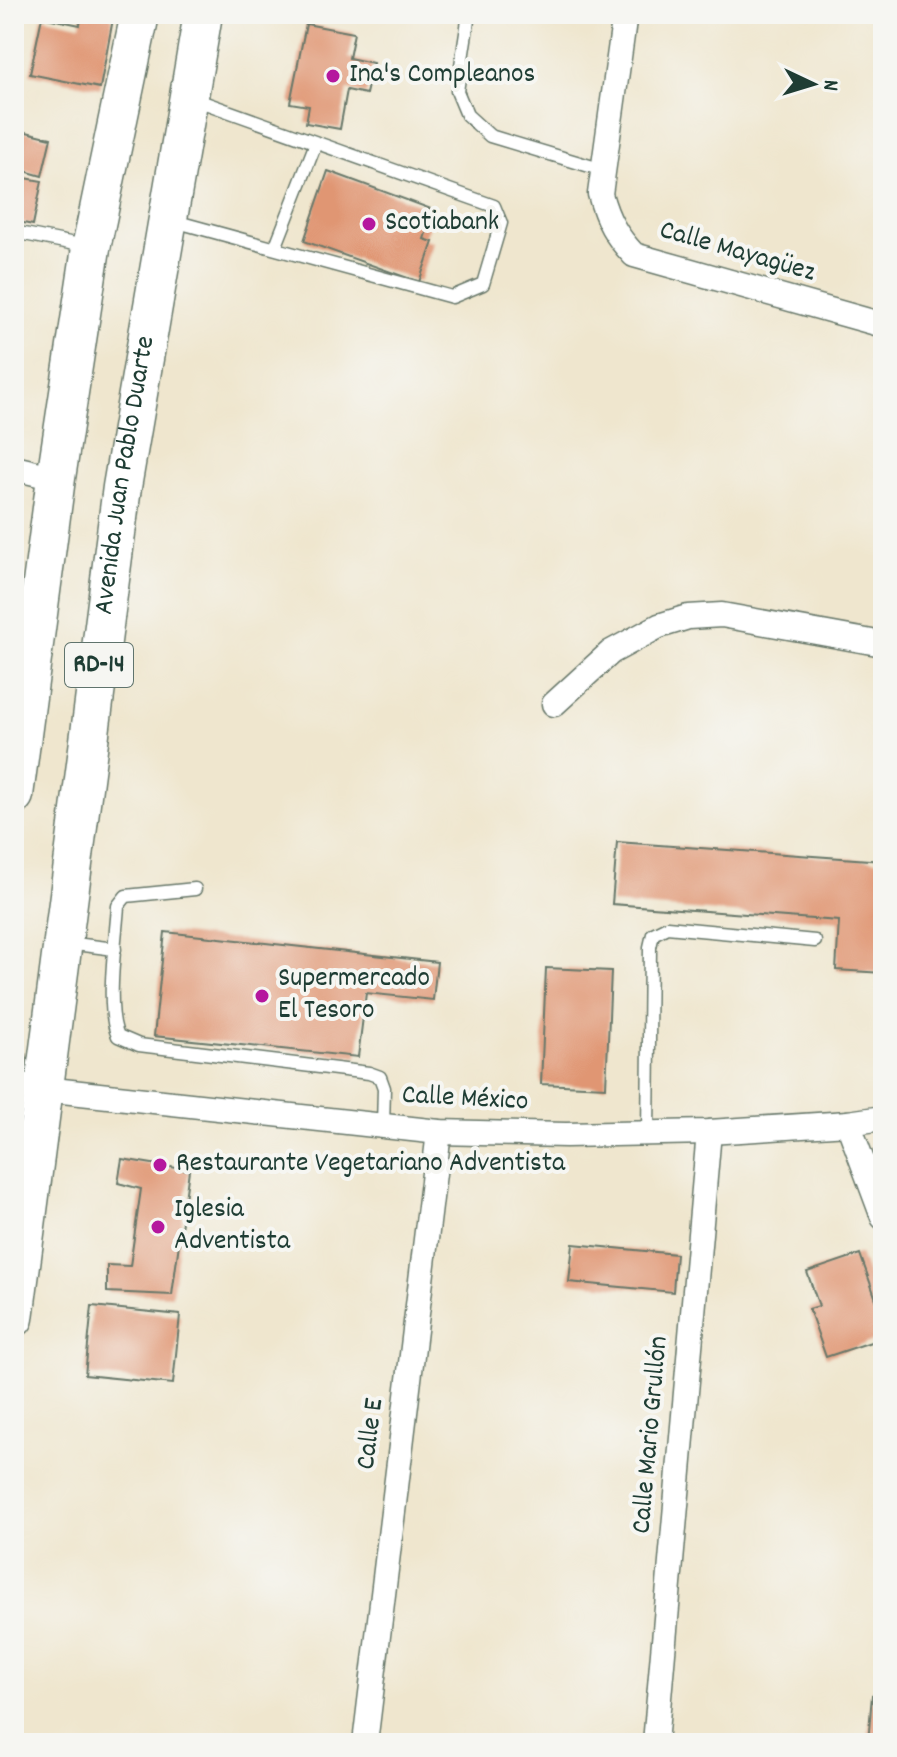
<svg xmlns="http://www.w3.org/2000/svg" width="897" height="1757" font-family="Dekko,sans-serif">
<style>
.building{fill:#e09673}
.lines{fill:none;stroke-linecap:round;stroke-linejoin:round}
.service-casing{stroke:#68786a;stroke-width:15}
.minor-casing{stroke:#68786a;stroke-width:27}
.primary-casing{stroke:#68786a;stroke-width:41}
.service{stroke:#fff;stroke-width:12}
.minor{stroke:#fff;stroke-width:24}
.primary{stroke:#fff;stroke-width:38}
.poi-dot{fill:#b5179e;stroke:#f6f6f2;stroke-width:3}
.labels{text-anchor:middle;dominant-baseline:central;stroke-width:8;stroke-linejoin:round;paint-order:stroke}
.shield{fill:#f6f6f2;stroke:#60746d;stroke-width:2}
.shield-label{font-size:26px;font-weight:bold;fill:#1f3d34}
.poi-label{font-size:28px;fill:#1f3d34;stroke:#f6f6f2;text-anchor:start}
.street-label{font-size:28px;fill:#1f3d34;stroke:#f6f6f2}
</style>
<rect width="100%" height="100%" fill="#f6f6f2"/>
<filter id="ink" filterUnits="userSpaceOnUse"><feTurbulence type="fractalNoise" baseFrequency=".0125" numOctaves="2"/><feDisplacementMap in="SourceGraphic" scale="16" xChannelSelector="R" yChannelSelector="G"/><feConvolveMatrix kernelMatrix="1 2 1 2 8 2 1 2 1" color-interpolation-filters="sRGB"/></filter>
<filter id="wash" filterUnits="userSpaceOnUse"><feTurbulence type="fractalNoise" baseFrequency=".006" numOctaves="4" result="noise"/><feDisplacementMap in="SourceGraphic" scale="32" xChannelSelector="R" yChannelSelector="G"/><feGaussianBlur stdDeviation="1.8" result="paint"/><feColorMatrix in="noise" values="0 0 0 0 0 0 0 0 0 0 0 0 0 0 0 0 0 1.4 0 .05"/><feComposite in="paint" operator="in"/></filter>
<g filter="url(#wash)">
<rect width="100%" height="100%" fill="#efe6ce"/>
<g id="blocks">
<g class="building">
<polygon points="82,14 110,14 113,19 100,88 30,74 42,17 80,25"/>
<polygon points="306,24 354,33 349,58 373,63 366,94 347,90 340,129 306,123 309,106 290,103"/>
<polygon points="14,129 51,138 42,176 14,168"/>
<polygon points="328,171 434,210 424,239 433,242 419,282 304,241"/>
<polygon points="14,176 42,181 33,225 14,221"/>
<polygon points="617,842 883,861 883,973 836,970 839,921 612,904"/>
<polygon points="165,932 437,962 433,1000 366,993 358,1057 154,1036"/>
<polygon points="546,968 611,971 606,1087 541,1084"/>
<polygon points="122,1159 189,1170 172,1295 107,1292 107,1265 130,1266 141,1189 118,1183"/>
<polygon points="573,1244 676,1254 673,1292 569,1282"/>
<polygon points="860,1254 883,1319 883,1338 826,1357 809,1309 819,1306 807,1272"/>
<polygon points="92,1306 180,1315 173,1384 85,1375"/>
<polygon points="872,1695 883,1696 883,1743 868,1743"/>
</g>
</g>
</g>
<g filter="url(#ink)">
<use href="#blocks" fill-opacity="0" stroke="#68786a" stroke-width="2"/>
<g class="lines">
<defs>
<g id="service">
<polyline points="469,14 457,91 467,115 490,136 603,170"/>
<polyline points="174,221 452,297 483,284 501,223 494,206 194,99"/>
<polyline points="14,232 85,246"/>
<polyline points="275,248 316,143"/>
<path d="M195,889L126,896L118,906C116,938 105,1009 118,1036L139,1045L369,1073L380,1077L384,1088L383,1126"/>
<polyline points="67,943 115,949"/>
<polyline points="648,1134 650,947 653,934 667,927 815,941"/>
</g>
<g id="minor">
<path d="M625,14L600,194C607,220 616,236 634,255L883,325"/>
<polyline points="14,468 56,478"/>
<polyline points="554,704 611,652 659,626 688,617 722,615 883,644"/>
<polyline points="14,1084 44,1089 439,1132 566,1135 709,1132 848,1123 883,1118"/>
<polyline points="848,1123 883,1217"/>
<polyline points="365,1743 439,1132"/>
<polyline points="655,1743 709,1132"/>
</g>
<g id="primary">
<polyline points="14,795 56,478 91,248 140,14"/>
<path id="s1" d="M14,1318L122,487L203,14"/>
</g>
</defs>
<use href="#service" class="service-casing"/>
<use href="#minor" class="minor-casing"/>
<use href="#primary" class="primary-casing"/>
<use href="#service" class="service"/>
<use href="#minor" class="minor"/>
<use href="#primary" class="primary"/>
</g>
</g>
<g class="poi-dot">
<circle cx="333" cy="76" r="8"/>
<circle cx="369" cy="224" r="8"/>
<circle cx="262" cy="996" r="8"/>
<circle cx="160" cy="1165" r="8"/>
<circle cx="158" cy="1227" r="8"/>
</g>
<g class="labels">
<rect class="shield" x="65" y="643" width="68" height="44" rx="6"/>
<g class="shield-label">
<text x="99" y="665">RD-14</text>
</g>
<g class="poi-label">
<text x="349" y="76">Ina's Compleanos</text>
<text x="385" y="224">Scotiabank</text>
<text x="278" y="980">Supermercado<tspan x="278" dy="32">El Tesoro</tspan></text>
<text x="176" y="1165">Restaurante Vegetariano Adventista</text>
<text x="174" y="1211">Iglesia<tspan x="174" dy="32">Adventista</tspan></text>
</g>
<g class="street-label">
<text transform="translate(737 253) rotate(16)">Calle Mayagüez</text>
<text stroke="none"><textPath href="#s1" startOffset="850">Avenida Juan Pablo Duarte</textPath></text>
<text transform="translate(465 1100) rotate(3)">Calle México</text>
<text transform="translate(372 1434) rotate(-83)">Calle E</text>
<text transform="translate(652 1435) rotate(-85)">Calle Mario Grullón</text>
</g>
</g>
<rect width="897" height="1757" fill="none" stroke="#f6f6f2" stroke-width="48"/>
<g transform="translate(813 84) rotate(94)" stroke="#f6f6f2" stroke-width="6" paint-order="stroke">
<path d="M0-6L14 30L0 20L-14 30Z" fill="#1f3d34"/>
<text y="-12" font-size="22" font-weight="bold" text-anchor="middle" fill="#1f3d34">N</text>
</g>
</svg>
